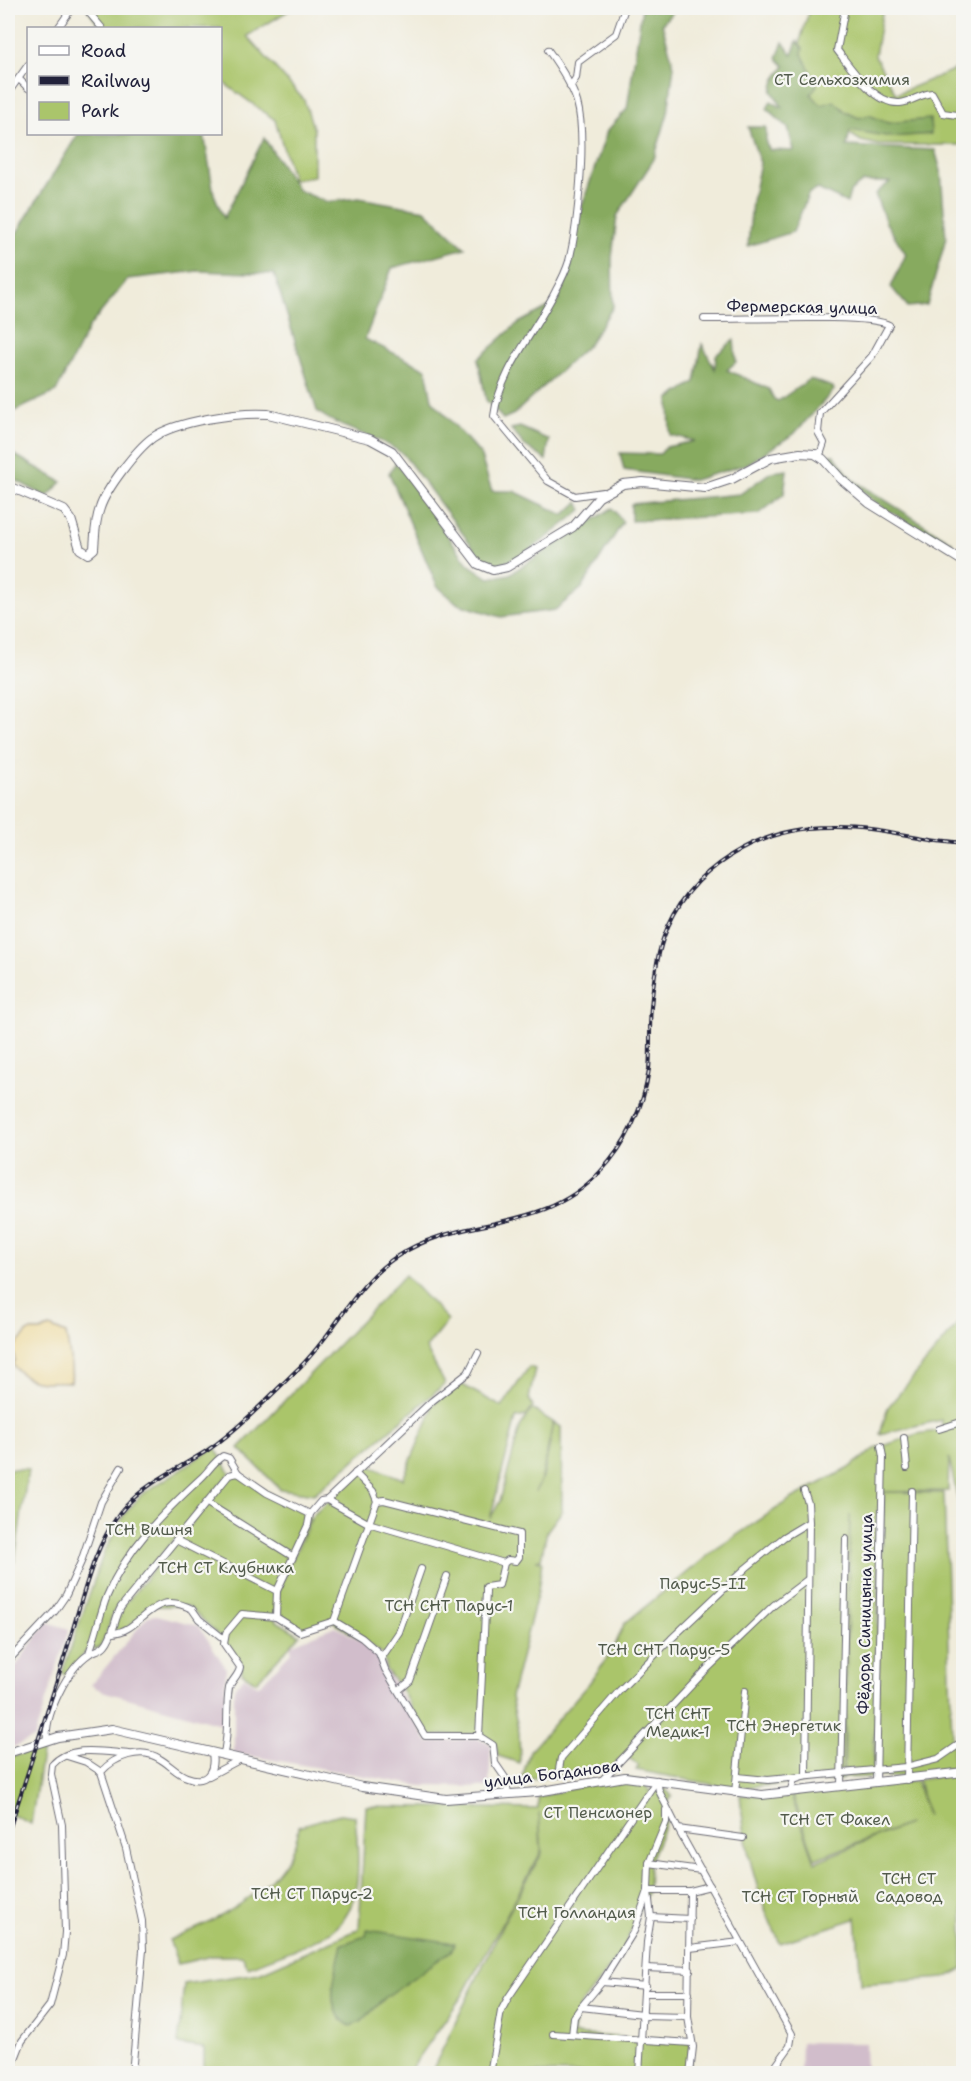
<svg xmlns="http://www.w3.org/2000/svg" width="971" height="2081" font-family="'Shantell Sans',sans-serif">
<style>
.industrial{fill:#d1bdcb}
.green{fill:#aac56b;stroke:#667453;stroke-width:1.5}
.forest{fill:#87aa5f;stroke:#54664d;stroke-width:1.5}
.sand{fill:#eeda9e;stroke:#887e6c;stroke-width:1.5}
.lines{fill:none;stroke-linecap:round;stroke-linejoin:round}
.minor-casing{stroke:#6a6973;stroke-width:8}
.major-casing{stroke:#6a6973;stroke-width:10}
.minor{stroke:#fff;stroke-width:6}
.major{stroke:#fff;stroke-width:8}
.rail-casing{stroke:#22223b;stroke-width:4}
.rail{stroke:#f6f6f2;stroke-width:1.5;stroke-dasharray:4.5;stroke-linecap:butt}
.labels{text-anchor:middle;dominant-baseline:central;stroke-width:4.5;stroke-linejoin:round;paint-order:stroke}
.park-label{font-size:16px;fill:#525b4c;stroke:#f6f6f2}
.street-label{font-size:16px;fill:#22223b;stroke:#f6f6f2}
</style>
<rect width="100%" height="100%" fill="#f6f6f2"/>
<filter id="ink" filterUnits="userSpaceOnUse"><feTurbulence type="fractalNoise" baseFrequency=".0167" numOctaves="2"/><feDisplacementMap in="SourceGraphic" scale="12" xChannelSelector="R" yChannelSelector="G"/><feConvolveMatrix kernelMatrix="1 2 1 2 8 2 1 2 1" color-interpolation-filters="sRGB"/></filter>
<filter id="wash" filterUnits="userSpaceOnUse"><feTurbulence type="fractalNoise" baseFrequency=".008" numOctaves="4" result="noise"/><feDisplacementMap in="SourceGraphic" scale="24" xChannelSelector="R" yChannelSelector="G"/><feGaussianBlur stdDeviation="1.35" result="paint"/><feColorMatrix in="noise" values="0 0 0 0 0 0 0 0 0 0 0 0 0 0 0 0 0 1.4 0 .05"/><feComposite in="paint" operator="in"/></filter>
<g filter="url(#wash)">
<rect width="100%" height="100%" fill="#f0ecdb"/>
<g class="industrial">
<polygon points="157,1615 199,1626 226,1668 224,1725 102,1691 91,1685 148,1616"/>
<polygon points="47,1622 69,1629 34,1738 13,1747 8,1745 8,1667 16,1666"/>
<polygon points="335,1626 375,1650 428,1743 476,1738 491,1745 489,1787 421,1786 234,1753 234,1688 244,1677 259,1686 291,1652 291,1645"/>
<polygon points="801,2042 865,2043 866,2073 800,2073"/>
</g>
<g class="green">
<polygon points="87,8 293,8 247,36 304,100 314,130 314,176 293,180 275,120 221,81 220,28 101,28"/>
<polygon points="810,8 881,8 882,14 875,56 896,94 963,66 963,145 878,145 861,141 808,107 800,41"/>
<polygon points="405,1275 448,1320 426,1348 445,1384 314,1494 280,1489 239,1448"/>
<polygon points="963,1318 963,1524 949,1458 948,1491 881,1492 873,1777 844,1778 850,1515 842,1780 731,1788 636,1770 639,1766 625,1755 609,1769 578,1770 521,1781 530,1751 590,1682 614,1648 624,1624 716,1549 791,1499 847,1469 875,1449 917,1434 943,1430 941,1420 880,1434 888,1407"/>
<polygon points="529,1367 535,1369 529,1399 533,1406 526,1416 516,1418 490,1519 500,1501 520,1427 532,1409 553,1422 542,1477 535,1492 543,1477 554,1423 561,1427 562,1511 547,1531 541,1559 536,1560 542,1561 538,1591 511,1697 519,1732 520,1763 498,1756 496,1745 477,1734 429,1736 424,1733 400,1687 386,1670 383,1654 331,1620 300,1630 277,1615 278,1590 313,1515 370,1466 403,1479 432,1410 430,1407 459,1383 502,1407"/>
<path d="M215,1447L230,1473L116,1608C108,1621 109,1635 99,1648L86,1651L68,1676L62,1673L104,1552L125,1514L141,1495Z"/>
<polygon points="8,1469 28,1469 15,1560 8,1574"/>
<path d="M237,1475L308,1515L309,1519L275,1588V1620L300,1635L256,1682L242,1673C243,1653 202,1620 188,1606H153L124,1631L115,1632L114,1626L125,1604L230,1476Z"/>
<polygon points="884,1492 944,1493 953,1769 893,1777 875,1776"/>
<polygon points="43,1747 31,1824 8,1813 8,1758"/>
<path d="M963,1772V1969L945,1978L861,1984L856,1916L855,1919L780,1943C756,1895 745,1849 740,1795H791L815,1862L908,1824L815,1859L792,1794L916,1781L927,1816L918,1780Z"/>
<polygon points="627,1779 645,1781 649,1792 659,1782 672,1796 666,1806 666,1822 649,1863 648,1891 623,1950 580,2006 572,2034 691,2042 689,2073 431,2073 505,1920 542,1853 539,1813 541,1852 462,1996 408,2073 204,2073 204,2048 178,2044 184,1984 259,1973 359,1929 366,1806 538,1809 538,1797 585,1785"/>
<path d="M340,1814L355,1816C358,1850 365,1900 337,1927C322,1941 269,1959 248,1967L242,1956H212L178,1964L169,1940C216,1922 294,1882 299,1826Z"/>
</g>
<g class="forest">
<polygon points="642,8 676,8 662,24 674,66 668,113 654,159 617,216 612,258 613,307 589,344 514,414 503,419 486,400 478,359 518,323 558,302 571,263 582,206 607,131 627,109"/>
<polygon points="797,41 803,48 802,54 817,85 811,94 821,105 834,101 846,112 859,118 869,115 888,123 930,119 931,134 892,137 850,130 847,146 935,150 941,171 946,239 927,305 908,307 891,287 906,254 886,223 875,194 890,182 863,182 850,192 847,203 818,189 809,193 793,232 748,246 752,201 760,163 748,127 766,127 766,144 770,150 794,151 788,128 767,109 771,101 783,108 772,91 775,80 785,66 777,58 783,42 792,55"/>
<path d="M78,134H204L214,194L224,218L264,138L298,190L326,202L359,198L425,210L465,248L392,268L365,339L426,369L432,400L480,454L492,491H514L564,515L578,502L582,510C555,530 522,564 487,566L403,454C376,434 342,431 317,411L274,274L198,271L128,279L89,327L56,392L8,414V247Z"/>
<polygon points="734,340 736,362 727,370 769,389 774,399 778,401 810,379 833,387 834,390 794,434 747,464 694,480 624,470 620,453 660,454 666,447 695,441 670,435 669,399 695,382 702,344 715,369 716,355"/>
<polygon points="520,427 549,440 546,460 524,445 511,429"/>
<polygon points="8,451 62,482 47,497 8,476"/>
<polygon points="829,455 834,455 853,480 952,542 950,548 873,501 829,460"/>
<polygon points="396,462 468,564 489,578 510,574 612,508 623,522 582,588 555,610 501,617 458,604 437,586 389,473"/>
<polygon points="787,470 784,494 759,514 631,521 631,504 740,494 771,472"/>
<path d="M367,1930L455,1943L451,1951L386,1997L361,2022L350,2026C320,2009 337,1971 342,1944L366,1936Z"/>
</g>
<path class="sand" d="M50,1327L66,1334C68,1346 73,1367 71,1382C48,1380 31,1389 12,1364L15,1360L11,1344L16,1345L29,1331H40Z"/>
</g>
<g filter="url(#ink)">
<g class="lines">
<defs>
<g id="minor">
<polyline points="85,8 102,28"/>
<path d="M845,8L837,50C851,68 875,105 900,103C911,102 921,94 932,93L943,113L964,116"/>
<polyline points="58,28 72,8"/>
<path d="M548,50C558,64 572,85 577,102C587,136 578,225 569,261C566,271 561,281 556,290C536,331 500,370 494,416L548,481L575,496L603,492"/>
<polyline points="19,79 28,88"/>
<polyline points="570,87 576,78 578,62 616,34 625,8"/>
<polyline points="8,93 28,65"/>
<path d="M704,319C735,320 871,313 889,325L872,356L820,413L818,432L824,443L821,452L815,454"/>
<polyline points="939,1429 964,1421"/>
<polyline points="904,1438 907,1468"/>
<polyline points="327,1500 368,1523 504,1563 508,1560 516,1561 519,1557 519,1534 384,1500 377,1501"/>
<polyline points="207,1503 292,1556"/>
<polyline points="176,1540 277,1591"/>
<polyline points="504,1563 499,1585 486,1587 486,1592 479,1736 493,1745 495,1763 506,1779 508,1794"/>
<polyline points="276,1617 300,1632 334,1621 377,1501 373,1491 355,1473"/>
<polyline points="334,1621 362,1638 379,1653 385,1669 425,1736 479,1736"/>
<path d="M113,1633C143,1631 151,1587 192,1609L199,1619L224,1639"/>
<path d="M89,1653C96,1634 100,1614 107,1596C126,1549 164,1512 201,1478C209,1471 213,1462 223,1456L229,1458L238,1473"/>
<polyline points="382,1657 399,1632 421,1569"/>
<polyline points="8,1661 55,1611 66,1595 81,1562 101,1502 121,1468"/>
<polyline points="399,1690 410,1681 447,1576"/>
<path d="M47,1740C44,1715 68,1668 89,1654C94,1650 100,1651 105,1645C114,1634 114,1620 121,1607L229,1475L238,1473L267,1493L310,1514"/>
<polyline points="67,1756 86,1762 101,1772"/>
<path d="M223,1756C230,1733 225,1711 229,1688C231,1680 239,1676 240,1667L224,1644L226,1633L242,1614L276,1617L277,1591L308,1525L310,1514L321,1501L327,1500L432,1401L468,1373L478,1353"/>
<polyline points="558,1775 561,1758 620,1690 671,1639 746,1568 784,1537 809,1522"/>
<polyline points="209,1776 239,1760"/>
<polyline points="737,1777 768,1780 906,1767 938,1759 964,1741"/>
<polyline points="603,1779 705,1671 774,1605 807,1580"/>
<polyline points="657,1780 659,1791 678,1829 792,2034 790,2046 770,2074"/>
<polyline points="907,1780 912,1491"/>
<polyline points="876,1783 883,1457 881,1446"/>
<polyline points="841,1786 846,1539"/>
<polyline points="790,1792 794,1780 806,1776 809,1522 808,1503 804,1491"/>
<polyline points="735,1793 745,1691"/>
<polyline points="678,1829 743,1838"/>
<polyline points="649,1863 701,1870"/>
<polyline points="651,1917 690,1919"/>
<polyline points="690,1948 740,1942"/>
<polyline points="646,1968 690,1970"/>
<polyline points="602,1982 646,1986"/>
<polyline points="646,1993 689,1993"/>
<polyline points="581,2007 643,2014"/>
<polyline points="642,2016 688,2017"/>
<polyline points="553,2034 692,2043"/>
<polyline points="572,2035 574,2017 581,2007 602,1982 634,1931 648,1891 690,1891 710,1886"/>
<path d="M9,2074L22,2041L50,2005L63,1955L65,1932L62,1825L51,1774L52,1765C70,1744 104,1752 129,1754"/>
<path d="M132,2074L143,1950L142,1921L126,1848L101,1772C114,1757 141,1746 160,1759C169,1764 177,1774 187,1777C207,1785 215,1771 212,1753"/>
<polyline points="490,2074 501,2011 508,1998 657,1780"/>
<polyline points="639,2074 647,1942 651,1917 648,1891 649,1863 666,1822 666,1810"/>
<polyline points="690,2074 693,2047 688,2017 690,1891"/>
</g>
<g id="major">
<path d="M8,486L64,510L71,519L80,549L88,554L94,549C95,535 95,521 100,508C106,489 136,450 152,438C176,421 238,412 268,414L370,439L392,451L478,564L493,570L507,567L573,527L599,497L623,484L643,482L705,488L732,479L771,458L800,453L815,454L823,459L841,479L869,503L964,562"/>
<polyline points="8,1753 58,1737 112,1729 362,1787 446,1799 537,1792 625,1777 762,1795 964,1772"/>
</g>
</defs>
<use href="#minor" class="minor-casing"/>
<use href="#major" class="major-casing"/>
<use href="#minor" class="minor"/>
<use href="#major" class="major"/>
<defs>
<path id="rail" d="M8,1833C29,1770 49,1706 69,1642C83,1597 94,1542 125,1507C148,1481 180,1468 208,1450C241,1427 271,1395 300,1367C335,1333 354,1285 396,1257C462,1213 540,1236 600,1172C626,1145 644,1107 649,1069C651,1049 649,1028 651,1007C653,985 656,960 663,939C688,867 760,827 833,827C877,826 920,840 964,843"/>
</defs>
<use href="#rail" class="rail-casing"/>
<use href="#rail" class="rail"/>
</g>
</g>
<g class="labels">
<g class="park-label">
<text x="842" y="79">СТ Сельхозхимия</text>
<text x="149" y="1529">ТСН Вишня</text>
<text x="226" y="1567">ТСН СТ Клубника</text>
<text x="703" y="1583">Парус-5-II</text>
<text x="449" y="1605">ТСН СНТ Парус-1</text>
<text x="664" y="1649">ТСН СНТ Парус-5</text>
<text x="678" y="1713">ТСН СНТ<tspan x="678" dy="18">Медик-1</tspan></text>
<text x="784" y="1725">ТСН Энергетик</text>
<text x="598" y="1812">СТ Пенсионер</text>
<text x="835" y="1819">ТСН СТ Факел</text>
<text x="909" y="1878">ТСН СТ<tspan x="909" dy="18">Садовод</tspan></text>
<text x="312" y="1893">ТСН СТ Парус-2</text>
<text x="800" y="1896">ТСН СТ Горный</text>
<text x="577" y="1912">ТСН Голландия</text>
</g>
<g class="street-label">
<text transform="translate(802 307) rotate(1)">Фермерская улица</text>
<text transform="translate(865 1614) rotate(-89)">Фёдора Синицына улица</text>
<text transform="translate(552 1774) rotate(-7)">улица Богданова</text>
</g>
</g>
<rect width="971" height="2081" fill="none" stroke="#f6f6f2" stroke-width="30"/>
<rect x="27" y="27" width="195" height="108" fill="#f6f6f2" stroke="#a1a1a9" stroke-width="1.5"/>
<rect x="39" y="46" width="30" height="9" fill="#ffffff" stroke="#a1a1a9" stroke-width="1.5"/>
<text x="81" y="57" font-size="18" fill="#22223b">Road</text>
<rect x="39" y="76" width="30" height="9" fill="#22223b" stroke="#a1a1a9" stroke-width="1.5"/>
<text x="81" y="87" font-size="18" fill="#22223b">Railway</text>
<rect x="39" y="102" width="30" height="18" fill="#aac56b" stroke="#a1a1a9" stroke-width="1.5"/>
<text x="81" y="117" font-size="18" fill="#22223b">Park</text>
</svg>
